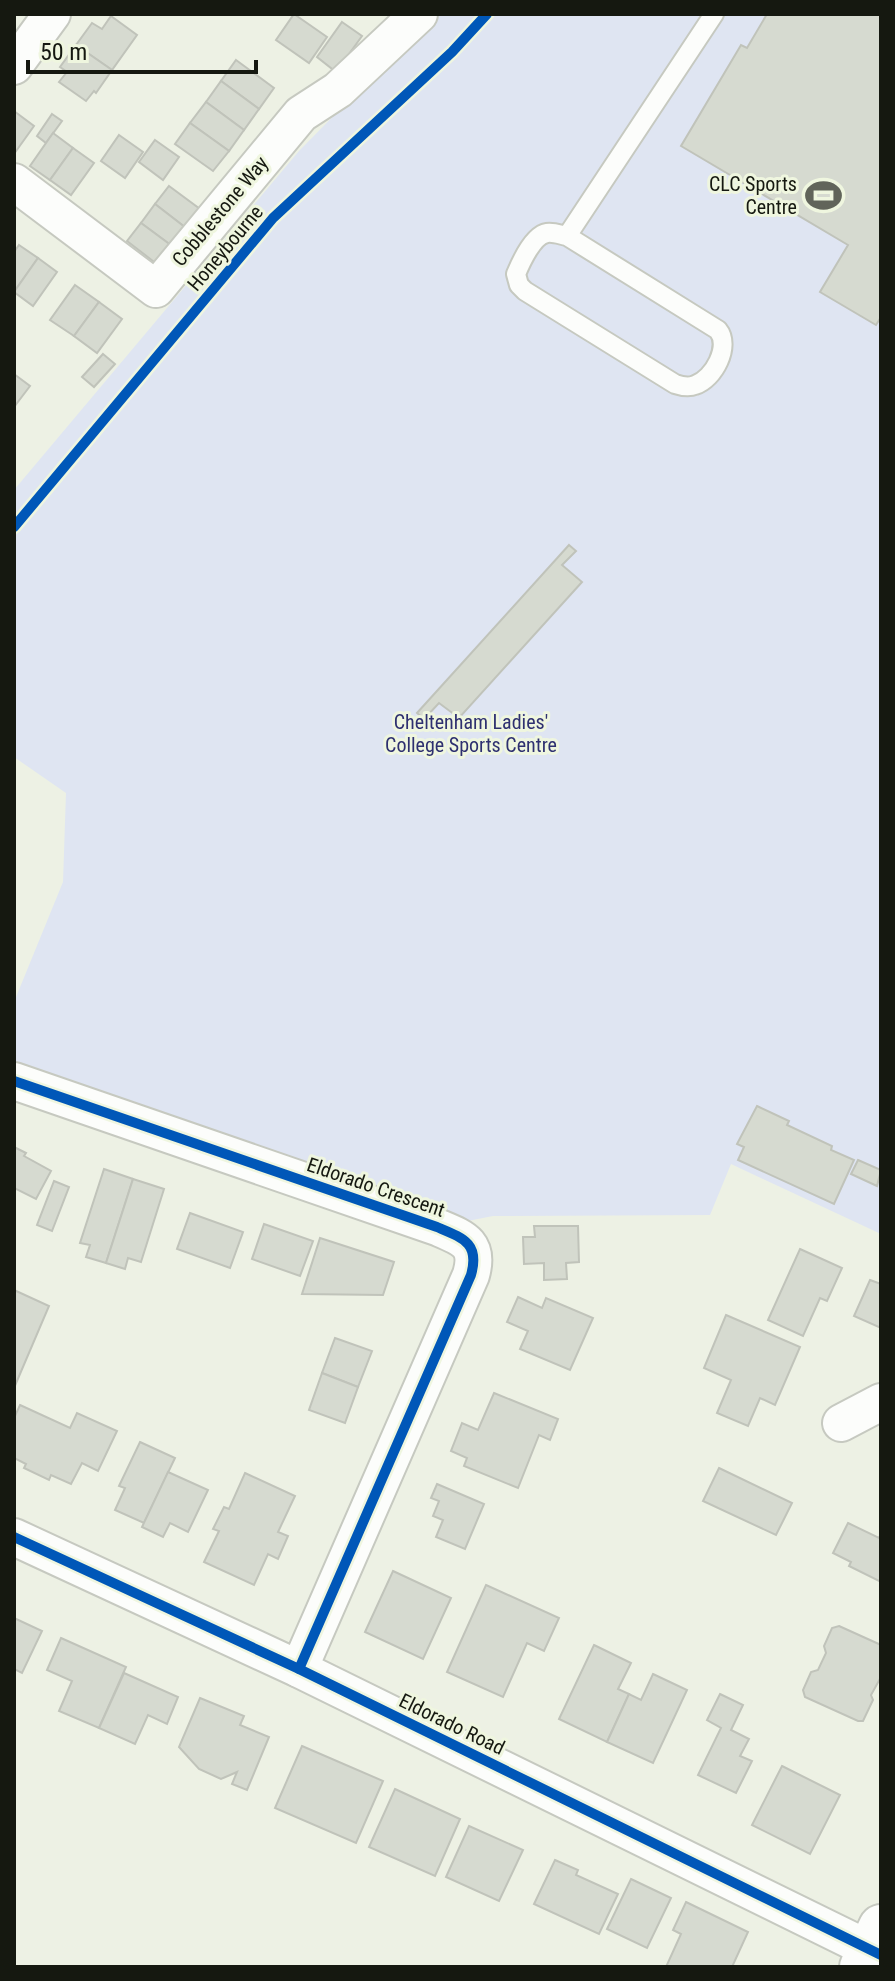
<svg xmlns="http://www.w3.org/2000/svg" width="895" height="1981" font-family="'Roboto Condensed',sans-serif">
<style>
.green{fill:#dfe5f2}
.building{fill:#d6dad0;stroke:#c0c3ba;stroke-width:2}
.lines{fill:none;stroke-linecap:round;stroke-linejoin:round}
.service-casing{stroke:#c6c9c0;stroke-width:22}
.minor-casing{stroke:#c6c9c0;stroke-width:40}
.tertiary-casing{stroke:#c6c9c0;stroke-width:48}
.service{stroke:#fcfdfb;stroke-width:18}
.minor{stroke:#fcfdfb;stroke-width:36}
.tertiary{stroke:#fcfdfb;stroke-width:44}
.cycleway-casing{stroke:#eff6df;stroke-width:15}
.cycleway{stroke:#0057b8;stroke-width:10}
.labels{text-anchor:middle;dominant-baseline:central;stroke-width:6;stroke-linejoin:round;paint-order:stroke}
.poi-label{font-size:20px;fill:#151810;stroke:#eff6df;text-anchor:end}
.street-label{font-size:20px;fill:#151810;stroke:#eff6df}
.park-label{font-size:20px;fill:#2e3070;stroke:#eff6df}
</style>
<rect width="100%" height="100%" fill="#edf1e4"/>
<polygon class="green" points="434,14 881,14 881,1234 731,1164 710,1215 493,1216 437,1227 14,1081 14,1002 63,882 66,793 14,757 14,490 299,151"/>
<g class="building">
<polygon points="294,14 327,37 309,63 276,40"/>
<polygon points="767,14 881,14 881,317 876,325 820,292 848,245 681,146 741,45 747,48"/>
<polygon points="111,16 137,35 112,70 76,45 92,23 102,29"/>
<polygon points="342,22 362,36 336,72 317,57"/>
<polygon points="76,45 112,70 96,93 94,91 86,101 59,82 67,72 60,67"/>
<polygon points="236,60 274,88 259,109 221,81"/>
<polygon points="221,81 259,109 244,130 206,102"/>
<polygon points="206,102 244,130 229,151 190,123"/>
<polygon points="14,111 34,126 14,154"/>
<polygon points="52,114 62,121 46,143 37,136"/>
<polygon points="190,123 229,151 213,171 175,144"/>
<polygon points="53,133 73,148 50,180 30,166"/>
<polygon points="119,135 143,152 125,178 101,161"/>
<polygon points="155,140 179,157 163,180 139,162"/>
<polygon points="73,148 94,163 71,195 50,180"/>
<polygon points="169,186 200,209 186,228 155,204"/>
<polygon points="155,204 186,228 172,246 141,223"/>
<polygon points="141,223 172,246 158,265 127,241"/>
<polygon points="19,245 38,258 14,292 14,252"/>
<polygon points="38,258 57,272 33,306 14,292"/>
<polygon points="75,285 99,302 74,336 50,320"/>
<polygon points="99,302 122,319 97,353 74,336"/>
<polygon points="103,354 115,364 94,387 82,377"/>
<polygon points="14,374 30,386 14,407"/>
<polygon points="569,545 576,551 562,565 582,582 459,718 439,703 424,719 417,713"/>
<polygon points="757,1106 789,1121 787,1125 832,1146 831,1150 854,1160 834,1204 738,1160 744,1147 737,1144"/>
<polygon points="14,1147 26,1153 24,1156 51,1171 36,1199 14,1188"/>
<polygon points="858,1160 881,1170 877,1186 851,1174"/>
<polygon points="104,1169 133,1179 106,1263 86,1257 90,1245 80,1243"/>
<polygon points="133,1179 164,1189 141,1262 128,1258 125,1269 106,1263"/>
<polygon points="54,1181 69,1187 52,1231 37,1225"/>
<polygon points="190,1213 243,1232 230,1268 177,1249"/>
<polygon points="264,1224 313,1241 300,1276 252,1259"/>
<polygon points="534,1226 578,1226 579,1262 566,1263 567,1279 544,1280 544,1263 524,1264 523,1237 535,1237"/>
<polygon points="320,1238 394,1262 383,1295 302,1294"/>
<polygon points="800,1249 842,1268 827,1301 820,1298 803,1336 768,1320"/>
<polygon points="870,1280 881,1284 881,1328 854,1316"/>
<polygon points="14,1290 49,1306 14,1388"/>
<polygon points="518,1297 542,1308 546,1298 593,1318 570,1370 520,1349 528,1331 507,1322"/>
<polygon points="726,1315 800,1347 775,1405 760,1398 748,1426 717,1413 731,1380 704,1368"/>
<polygon points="335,1338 372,1351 358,1387 322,1373"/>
<polygon points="322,1373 358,1387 345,1423 309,1410"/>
<polygon points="494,1393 558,1419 550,1440 539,1435 518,1488 464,1466 467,1458 451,1451 462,1423 478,1430"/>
<polygon points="20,1405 70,1428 77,1413 117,1431 98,1471 82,1463 71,1484 51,1475 49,1480 24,1468 26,1464 14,1458 14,1418"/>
<polygon points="140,1442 175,1458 144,1523 115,1510 125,1488 119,1486"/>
<polygon points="719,1468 792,1503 776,1535 703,1501"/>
<polygon points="168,1472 208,1490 188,1532 170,1523 163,1537 142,1527"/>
<polygon points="245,1473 295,1496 278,1532 288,1536 278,1559 268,1554 254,1585 204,1562 219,1531 213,1529 224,1507 229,1509"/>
<polygon points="437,1484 484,1504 465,1549 436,1537 443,1520 433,1516 439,1501 431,1498"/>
<polygon points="848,1523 879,1538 881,1533 881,1582 849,1566 851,1562 833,1553"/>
<polygon points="393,1571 451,1598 423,1659 365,1632"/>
<polygon points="486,1585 559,1618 544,1651 527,1643 503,1697 447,1672"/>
<polygon points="14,1618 42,1631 22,1673 14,1669"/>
<polygon points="839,1626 881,1645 881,1677 871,1695 873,1700 863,1721 858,1721 805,1697 803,1690 811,1672 818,1670 826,1653 824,1646 832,1628"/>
<polygon points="61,1638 126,1667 99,1728 59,1711 72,1681 47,1670"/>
<polygon points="594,1645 631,1663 618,1689 629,1694 607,1742 559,1719"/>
<polygon points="124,1673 178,1697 167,1724 148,1715 135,1744 99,1728"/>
<polygon points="653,1674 687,1690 653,1763 607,1742 629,1694 641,1700"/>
<polygon points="720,1694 743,1705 731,1730 749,1739 740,1756 752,1761 736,1793 698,1775 721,1728 707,1720"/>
<polygon points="200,1698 244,1716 240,1725 269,1737 247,1790 232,1784 237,1772 221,1779 199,1769 179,1747"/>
<polygon points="302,1746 383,1781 356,1843 275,1808"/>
<polygon points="782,1766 840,1795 810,1854 752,1825"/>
<polygon points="395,1789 460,1819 435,1876 369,1847"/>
<polygon points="469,1826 523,1850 499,1901 446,1877"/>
<polygon points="555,1860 578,1870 576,1875 618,1894 599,1934 534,1904"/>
<polygon points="631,1879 671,1898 647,1948 607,1929"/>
<polygon points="686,1902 748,1932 732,1967 666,1967 681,1934 673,1930"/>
</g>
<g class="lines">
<defs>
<path id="service" d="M567,236C561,235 554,232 547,233C533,235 521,262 516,274L519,285L525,291L675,384C681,386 688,388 695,385C714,379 731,346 718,330L567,236L714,14"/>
<g id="minor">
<polyline points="14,66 52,14"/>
<polyline points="14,182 156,289 301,114 338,90 419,14"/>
<path d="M14,1081L437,1227C463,1238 480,1243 471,1275L299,1669"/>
<polyline points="841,1423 881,1402"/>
<polyline points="14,1537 299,1669 881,1955"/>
</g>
<polyline id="tertiary" points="862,1967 881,1927"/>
</defs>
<use href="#service" class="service-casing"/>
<use href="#minor" class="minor-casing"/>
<use href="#tertiary" class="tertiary-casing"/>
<use href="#service" class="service"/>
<use href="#minor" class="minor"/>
<use href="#tertiary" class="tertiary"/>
<defs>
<g id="cycleway">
<polyline points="14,527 273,218 452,52 487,14"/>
<path d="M14,1081L437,1227C463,1238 480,1243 471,1275L299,1669"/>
<polyline points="14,1537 299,1669 881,1955"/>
</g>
</defs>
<use href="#cycleway" class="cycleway-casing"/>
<use href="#cycleway" class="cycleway"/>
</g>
<defs>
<symbol id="stadium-bare" viewBox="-9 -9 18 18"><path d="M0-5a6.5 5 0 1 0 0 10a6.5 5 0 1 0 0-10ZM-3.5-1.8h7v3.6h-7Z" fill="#61645a" stroke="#eff6df" stroke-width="2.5" paint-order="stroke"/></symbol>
</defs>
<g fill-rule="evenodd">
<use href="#stadium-bare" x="798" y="170" width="51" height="51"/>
</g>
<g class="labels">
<g class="poi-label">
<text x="797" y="184">CLC Sports<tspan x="797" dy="23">Centre</tspan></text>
</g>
<g class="street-label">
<text transform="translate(220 211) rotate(-50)">Cobblestone Way</text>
<text transform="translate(225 248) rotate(-50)">Honeybourne</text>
<text transform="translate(376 1187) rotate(19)">Eldorado Crescent</text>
<text transform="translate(452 1724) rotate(26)">Eldorado Road</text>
</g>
<g class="park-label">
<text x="471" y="722">Cheltenham Ladies'<tspan x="471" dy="23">College Sports Centre</tspan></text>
</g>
</g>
<rect width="895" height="1981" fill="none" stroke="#151810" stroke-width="32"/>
<path d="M28 60v12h228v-12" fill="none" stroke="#151810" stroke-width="4"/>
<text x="40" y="60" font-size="24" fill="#151810" stroke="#eff6df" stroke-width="6" paint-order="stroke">50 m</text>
</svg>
